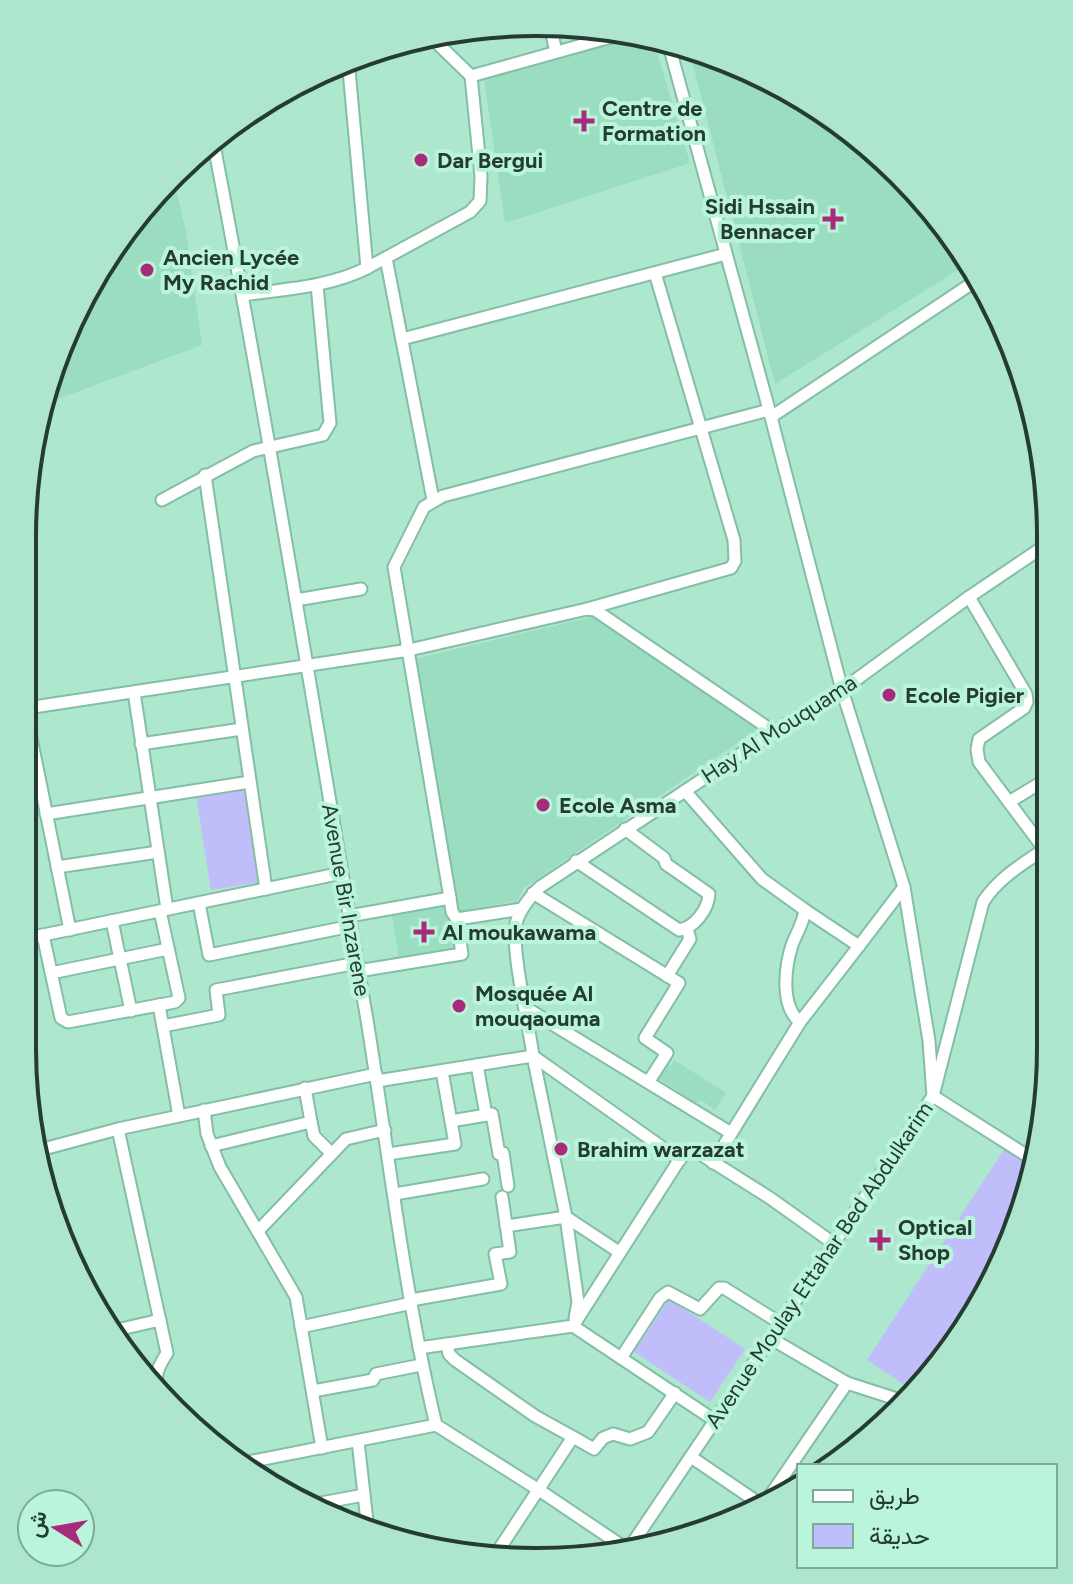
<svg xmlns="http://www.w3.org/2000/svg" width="1073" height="1584" font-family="Figtree,Vazirmatn,sans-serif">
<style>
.built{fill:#9addc1}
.green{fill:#c0bdfb}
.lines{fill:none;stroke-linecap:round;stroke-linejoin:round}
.street-casing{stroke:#85bea6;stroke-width:15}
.street{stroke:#fff;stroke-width:11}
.poi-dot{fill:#a82a7a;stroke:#baf5db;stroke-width:3}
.labels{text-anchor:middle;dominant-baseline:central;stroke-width:8;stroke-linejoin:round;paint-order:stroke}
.poi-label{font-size:22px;font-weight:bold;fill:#243c32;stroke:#baf5db;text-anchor:start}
.street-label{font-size:22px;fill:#243c32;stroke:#baf5db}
.rim{fill:none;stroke:#243c32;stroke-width:4}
</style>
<rect width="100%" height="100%" fill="#ade7ce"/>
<g class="built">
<polygon points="625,40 655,46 690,163 505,223 484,79"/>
<polygon points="690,53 734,61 901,173 966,265 775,384"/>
<polygon points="176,171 177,194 186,232 202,345 42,405 75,309"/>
<polygon points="609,613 770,721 524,888 517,901 458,912 414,659"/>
<polygon points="448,903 457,950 399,960 392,914"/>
<polygon points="674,1060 726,1093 715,1110 701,1100 696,1103 656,1077 665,1062 671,1066"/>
</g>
<g class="green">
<polygon points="245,788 260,882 211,890 196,795"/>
<polygon points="1005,1148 1028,1163 1012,1245 914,1391 867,1360"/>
<polygon points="669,1299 745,1349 710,1402 634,1352"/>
</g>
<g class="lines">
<defs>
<g id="street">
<polyline points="550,25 556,52"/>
<polyline points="436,42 471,76"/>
<polyline points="670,49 771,417 842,690 904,887 929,1041 933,1096 1029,1157"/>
<path d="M214,145C270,436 317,728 367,1020C389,1155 404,1292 436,1425L539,1490L631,1552"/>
<polyline points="386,258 433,500"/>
<polyline points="367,268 470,212 480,201 481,176 471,76 611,37"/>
<path d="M243,295C285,289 329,287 367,268L348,59"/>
<polyline points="402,339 726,254"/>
<polyline points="771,417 977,280"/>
<polyline points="205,475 266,889"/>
<polyline points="162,500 253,451 323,435 330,423 317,285"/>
<polyline points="969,597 1026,694 1027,702 1024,708 979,739 977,749 979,762 1044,849"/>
<polyline points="296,600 361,589"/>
<polyline points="587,609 731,568 735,561 734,540 655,273"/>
<polyline points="134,692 167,909"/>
<polyline points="27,708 409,650 587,609 595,610 774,732"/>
<polyline points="27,718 70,930"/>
<polyline points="141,744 242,729"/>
<path d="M685,791L762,879L805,910C803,924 797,932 792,945C785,967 780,1006 800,1022L713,1163"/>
<polyline points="1009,802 1047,779"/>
<polyline points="46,814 250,782"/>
<path d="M576,861L679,930C694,928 708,910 709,894L666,864L664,858L625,829"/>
<polyline points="57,867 158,852"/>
<polyline points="533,893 679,983 645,1038 667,1053 649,1081"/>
<polyline points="450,898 452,912 457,919 522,909"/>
<polyline points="199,903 209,955 351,926"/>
<polyline points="805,910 859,946 904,887"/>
<polyline points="349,916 450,898 394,567 424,507 443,496 769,410"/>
<polyline points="112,921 131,1011"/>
<polyline points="43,935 61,1018 68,1022 175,1002 179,998 160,911"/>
<polyline points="24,939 342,873"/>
<polyline points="358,971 462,954 457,919"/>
<polyline points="51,973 168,949"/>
<polyline points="667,976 690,939 687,929"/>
<polyline points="159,1005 179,1116"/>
<polyline points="526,1008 731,1133"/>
<polyline points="800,1022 859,946"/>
<polyline points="163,1026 219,1015 216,990 357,963"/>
<polyline points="533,1056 566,1217 578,1302 575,1318"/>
<polyline points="533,1056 680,1160"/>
<polyline points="477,1065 486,1115"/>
<path d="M377,1081L533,1056C529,1024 511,952 516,924C519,910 530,897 540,887L774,732L842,690L969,597L1043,547"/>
<polyline points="204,1110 207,1134 220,1167 296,1297 322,1448"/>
<polyline points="451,1121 492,1114 499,1154 503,1153 508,1186"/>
<polyline points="311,1122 314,1136 331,1153"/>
<path d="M118,1129L167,1353C159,1366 153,1375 159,1391"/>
<polyline points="211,1146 311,1122 305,1088"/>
<polyline points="36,1151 118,1129 376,1074"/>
<polyline points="388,1154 455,1144 442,1071"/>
<polyline points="395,1194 483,1179"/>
<polyline points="506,1226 566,1217 619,1252"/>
<polyline points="258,1231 346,1139 385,1130"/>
<polyline points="411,1300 501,1284 495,1254 510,1252 502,1197"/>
<polyline points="573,1326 685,1151 694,1150 770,1198 833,1243"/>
<polyline points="573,1326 714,1420"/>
<polyline points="301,1327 412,1303"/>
<polyline points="108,1332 160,1320"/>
<polyline points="770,1338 847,1383 906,1402"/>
<polyline points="447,1344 449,1354 455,1360 535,1416 573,1437"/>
<polyline points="419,1348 573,1326"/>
<polyline points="621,1358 660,1298 668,1292 700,1309 719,1288 724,1288 780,1323"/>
<polyline points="313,1391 373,1380 376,1374 421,1365"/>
<polyline points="358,1441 368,1530"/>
<polyline points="691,1457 766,1508"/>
<polyline points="243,1463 436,1425"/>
<polyline points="310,1505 364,1495"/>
<polyline points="763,1506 847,1383"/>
<path d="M626,1553L933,1096L983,902C999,877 1024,863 1048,847"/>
<polyline points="494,1557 573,1437 594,1449 603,1438 613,1434 630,1439 648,1432 675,1393"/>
</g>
</defs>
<use href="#street" class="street-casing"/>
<use href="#street" class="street"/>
</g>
<g class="poi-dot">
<path d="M580 109h8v8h8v8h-8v8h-8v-8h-8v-8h8z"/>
<circle cx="421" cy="160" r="8"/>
<path d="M829 207h8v8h8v8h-8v8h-8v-8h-8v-8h8z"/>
<circle cx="147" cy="270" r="8"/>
<circle cx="889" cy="695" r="8"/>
<circle cx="543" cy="805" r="8"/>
<path d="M420 920h8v8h8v8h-8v8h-8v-8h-8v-8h8z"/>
<circle cx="459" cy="1006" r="8"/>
<circle cx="561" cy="1149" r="8"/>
<path d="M876 1228h8v8h8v8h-8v8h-8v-8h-8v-8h8z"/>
</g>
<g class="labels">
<g class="poi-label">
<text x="602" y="108">Centre de<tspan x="602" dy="25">Formation</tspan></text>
<text x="437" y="160">Dar Bergui</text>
<text x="815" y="206" text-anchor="end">Sidi Hssain<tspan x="815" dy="25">Bennacer</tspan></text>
<text x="163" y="257">Ancien Lycée<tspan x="163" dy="25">My Rachid</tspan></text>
<text x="905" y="695">Ecole Pigier</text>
<text x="559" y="805">Ecole Asma</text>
<text x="442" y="932">Al moukawama</text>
<text x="475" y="993">Mosquée Al<tspan x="475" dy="25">mouqaouma</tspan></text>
<text x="577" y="1149">Brahim warzazat</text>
<text x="898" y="1227">Optical<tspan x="898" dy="25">Shop</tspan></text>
</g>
<g class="street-label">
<text transform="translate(779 729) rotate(-33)">Hay Al Mouquama</text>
<text transform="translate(346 900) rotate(80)">Avenue Bir Inzarene</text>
<text transform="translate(819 1265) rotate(-56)">Avenue Moulay Ettahar Bed Abdulkarim</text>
</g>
</g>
<path d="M0 0H1073V1584H0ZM536 36H537A500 500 0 0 1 1037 536V1048A500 500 0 0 1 537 1548H536A500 500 0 0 1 36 1048V536A500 500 0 0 1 536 36Z" fill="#aee6cd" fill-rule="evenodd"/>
<path class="rim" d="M536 36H537A500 500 0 0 1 1037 536V1048A500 500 0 0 1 537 1548H536A500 500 0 0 1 36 1048V536A500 500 0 0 1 536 36Z"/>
<rect x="797" y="1464" width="260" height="104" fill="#baf5db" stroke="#7eab97" stroke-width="2"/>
<rect x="813" y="1490" width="40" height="12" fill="#ffffff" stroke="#7eab97" stroke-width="2"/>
<text x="869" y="1504" font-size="24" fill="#243c32">طريق</text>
<rect x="813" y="1524" width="40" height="24" fill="#c0bdfb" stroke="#7eab97" stroke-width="2"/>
<text x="869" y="1544" font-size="24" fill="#243c32">حديقة</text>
<g transform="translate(56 1528) rotate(281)"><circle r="38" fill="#baf5db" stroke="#7eab97" stroke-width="2"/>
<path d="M0-6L14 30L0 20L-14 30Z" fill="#a82a7a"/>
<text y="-12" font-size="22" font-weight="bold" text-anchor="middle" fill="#243c32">ش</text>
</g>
</svg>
